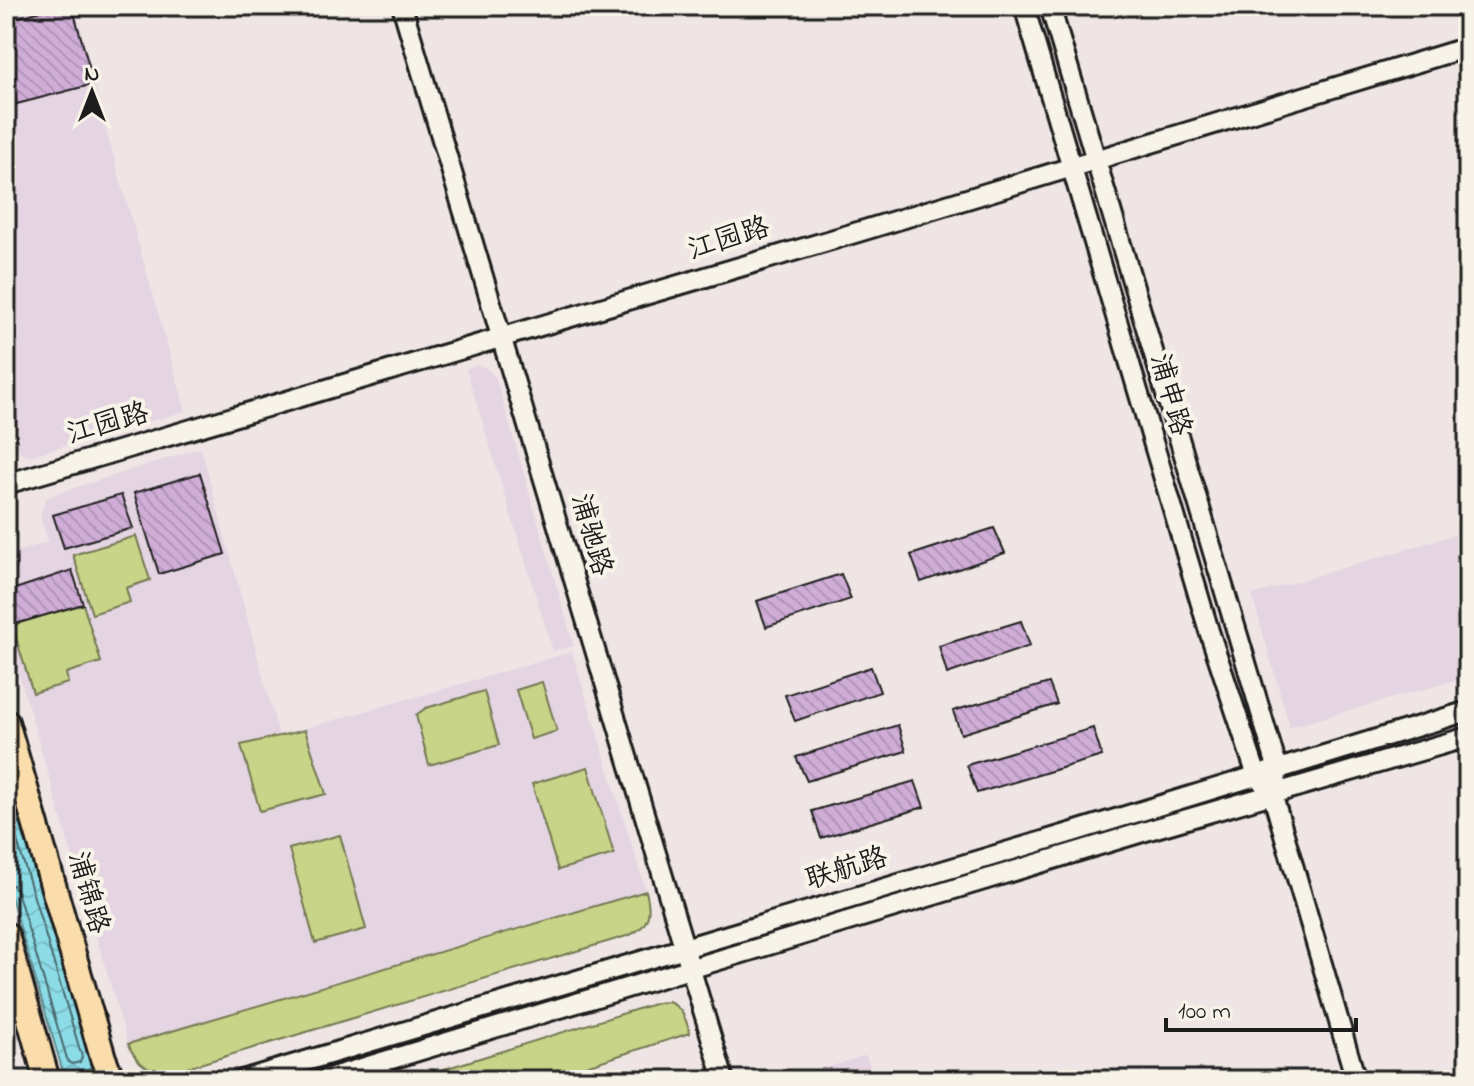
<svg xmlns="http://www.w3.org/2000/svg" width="1474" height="1086" font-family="'Indie Flower','LXGW WenKai TC',sans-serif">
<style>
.built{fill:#e5d4e1}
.green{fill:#c8d487;stroke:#727852;stroke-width:2}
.water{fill:url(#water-waves);stroke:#5f8f96;stroke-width:2}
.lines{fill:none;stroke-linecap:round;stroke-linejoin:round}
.shore{stroke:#49696d;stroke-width:2}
.building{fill:url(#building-back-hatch);stroke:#1c1c1c;stroke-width:2}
.minor-casing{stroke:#1c1c1c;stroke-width:24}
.major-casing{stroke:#1c1c1c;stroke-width:30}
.minor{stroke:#f7f3e8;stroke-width:18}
.major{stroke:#fbddab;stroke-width:24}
.labels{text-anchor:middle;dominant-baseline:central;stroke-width:8;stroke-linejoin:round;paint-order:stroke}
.street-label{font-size:28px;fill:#1c1c1c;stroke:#f7f3e8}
</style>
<defs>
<pattern id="water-waves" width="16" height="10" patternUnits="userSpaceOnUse" patternTransform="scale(2)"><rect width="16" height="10" fill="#8cdce7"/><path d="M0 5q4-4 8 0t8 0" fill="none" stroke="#78bcc6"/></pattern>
<pattern id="building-back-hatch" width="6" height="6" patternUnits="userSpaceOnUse" patternTransform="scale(2)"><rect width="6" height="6" fill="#cfadd7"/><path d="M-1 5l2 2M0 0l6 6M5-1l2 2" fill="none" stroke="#b194b8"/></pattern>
</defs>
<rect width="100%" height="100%" fill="#efe5e5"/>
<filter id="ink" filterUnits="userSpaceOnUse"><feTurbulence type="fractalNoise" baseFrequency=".0125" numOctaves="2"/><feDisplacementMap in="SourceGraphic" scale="16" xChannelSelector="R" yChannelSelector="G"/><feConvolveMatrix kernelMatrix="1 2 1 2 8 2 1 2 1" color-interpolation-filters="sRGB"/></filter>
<g filter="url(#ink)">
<g class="built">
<polygon points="6,6 75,6 106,130 186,411 32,455 24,455 16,448 6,428"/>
<polygon points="476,366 485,367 496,378 574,646 553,651 466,369"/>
<polygon points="201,448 279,736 572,652 646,891 128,1044 6,631 6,555 48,542 40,517 45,500 52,495"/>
<polygon points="1468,531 1468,677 1290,727 1252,595"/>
<polygon points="866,1055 874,1080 790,1080"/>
</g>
<g class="green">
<polygon points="136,536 150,580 126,588 130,602 92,614 73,555"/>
<polygon points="83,604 101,662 66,673 68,683 33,693 12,625"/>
<polygon points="542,682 557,731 531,739 516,690"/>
<polygon points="484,691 499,745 429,765 416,715 426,708"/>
<polygon points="305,730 326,794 260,811 241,745"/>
<polygon points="588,767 614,854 558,870 532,784"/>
<polygon points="340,835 366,929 315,943 289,849"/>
<path d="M646,891C651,911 651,925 630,935L173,1072C149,1072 138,1066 128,1044Z"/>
<path d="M669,1002C683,1008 686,1020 690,1033L542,1080H409L657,1003Z"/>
</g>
<polygon class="water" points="6,776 93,1067 64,1075 6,880"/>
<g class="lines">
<polyline class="shore" points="6,804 82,1057 80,1062 72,1064 68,1062 17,891 13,885 6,884"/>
</g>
<g class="building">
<polygon points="58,6 72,6 94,84 9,106 6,96 6,21"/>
<polygon points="200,473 225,554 159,574 134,493"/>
<polygon points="121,495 133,528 64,548 53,515"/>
<polygon points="994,528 1005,553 921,582 911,555"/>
<polygon points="72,570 83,604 12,625 6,606 6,592"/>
<polygon points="841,574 851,599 766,627 757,601"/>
<polygon points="1021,621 1030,646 947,674 939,646"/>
<polygon points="871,667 880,692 795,721 785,695"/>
<polygon points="1049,683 1057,704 961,734 953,711"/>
<polygon points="898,725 906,751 807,781 796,757"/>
<polygon points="1093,728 1102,756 977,793 967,765"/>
<polygon points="915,781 924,807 821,838 812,811"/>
</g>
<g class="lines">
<defs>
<g id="minor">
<polyline points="402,6 724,1080"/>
<polyline points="1024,6 1209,631 1257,776 1272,793 1356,1080"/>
<polyline points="1050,6 1278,770 1276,779"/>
<polyline points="6,484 858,232 1468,47"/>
<polyline points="242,1080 1073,832 1468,711"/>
<polyline points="322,1080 1156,828 1468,737"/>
</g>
<g id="major">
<polyline points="6,722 103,1058 112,1080"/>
<polyline points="6,935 47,1080"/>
</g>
</defs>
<use href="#minor" class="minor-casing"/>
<use href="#major" class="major-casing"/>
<use href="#minor" class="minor"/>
<use href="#major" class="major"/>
</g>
</g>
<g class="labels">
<g class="street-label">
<text transform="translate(729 240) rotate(-17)">江园路</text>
<text transform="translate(1169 395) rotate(74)">浦申路</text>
<text transform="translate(108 425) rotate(-16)">江园路</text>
<text transform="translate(590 535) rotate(74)">浦驰路</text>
<text transform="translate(847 870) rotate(-17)">联航路</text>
<text transform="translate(87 893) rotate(74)">浦锦路</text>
</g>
</g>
<rect width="1474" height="1086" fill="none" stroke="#f7f3e8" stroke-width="32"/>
<rect x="16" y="16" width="1442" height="1054" fill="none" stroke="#1c1c1c" stroke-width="3" filter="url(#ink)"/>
<g transform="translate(92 92)" stroke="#f7f3e8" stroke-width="6" paint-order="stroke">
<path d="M0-6L14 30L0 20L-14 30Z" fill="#1c1c1c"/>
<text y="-12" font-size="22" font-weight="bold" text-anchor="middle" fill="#1c1c1c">N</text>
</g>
<path d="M1166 1018v12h190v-12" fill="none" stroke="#1c1c1c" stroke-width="4"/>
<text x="1178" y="1018" font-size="24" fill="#1c1c1c" stroke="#f7f3e8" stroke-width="6" paint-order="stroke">100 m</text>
</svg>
